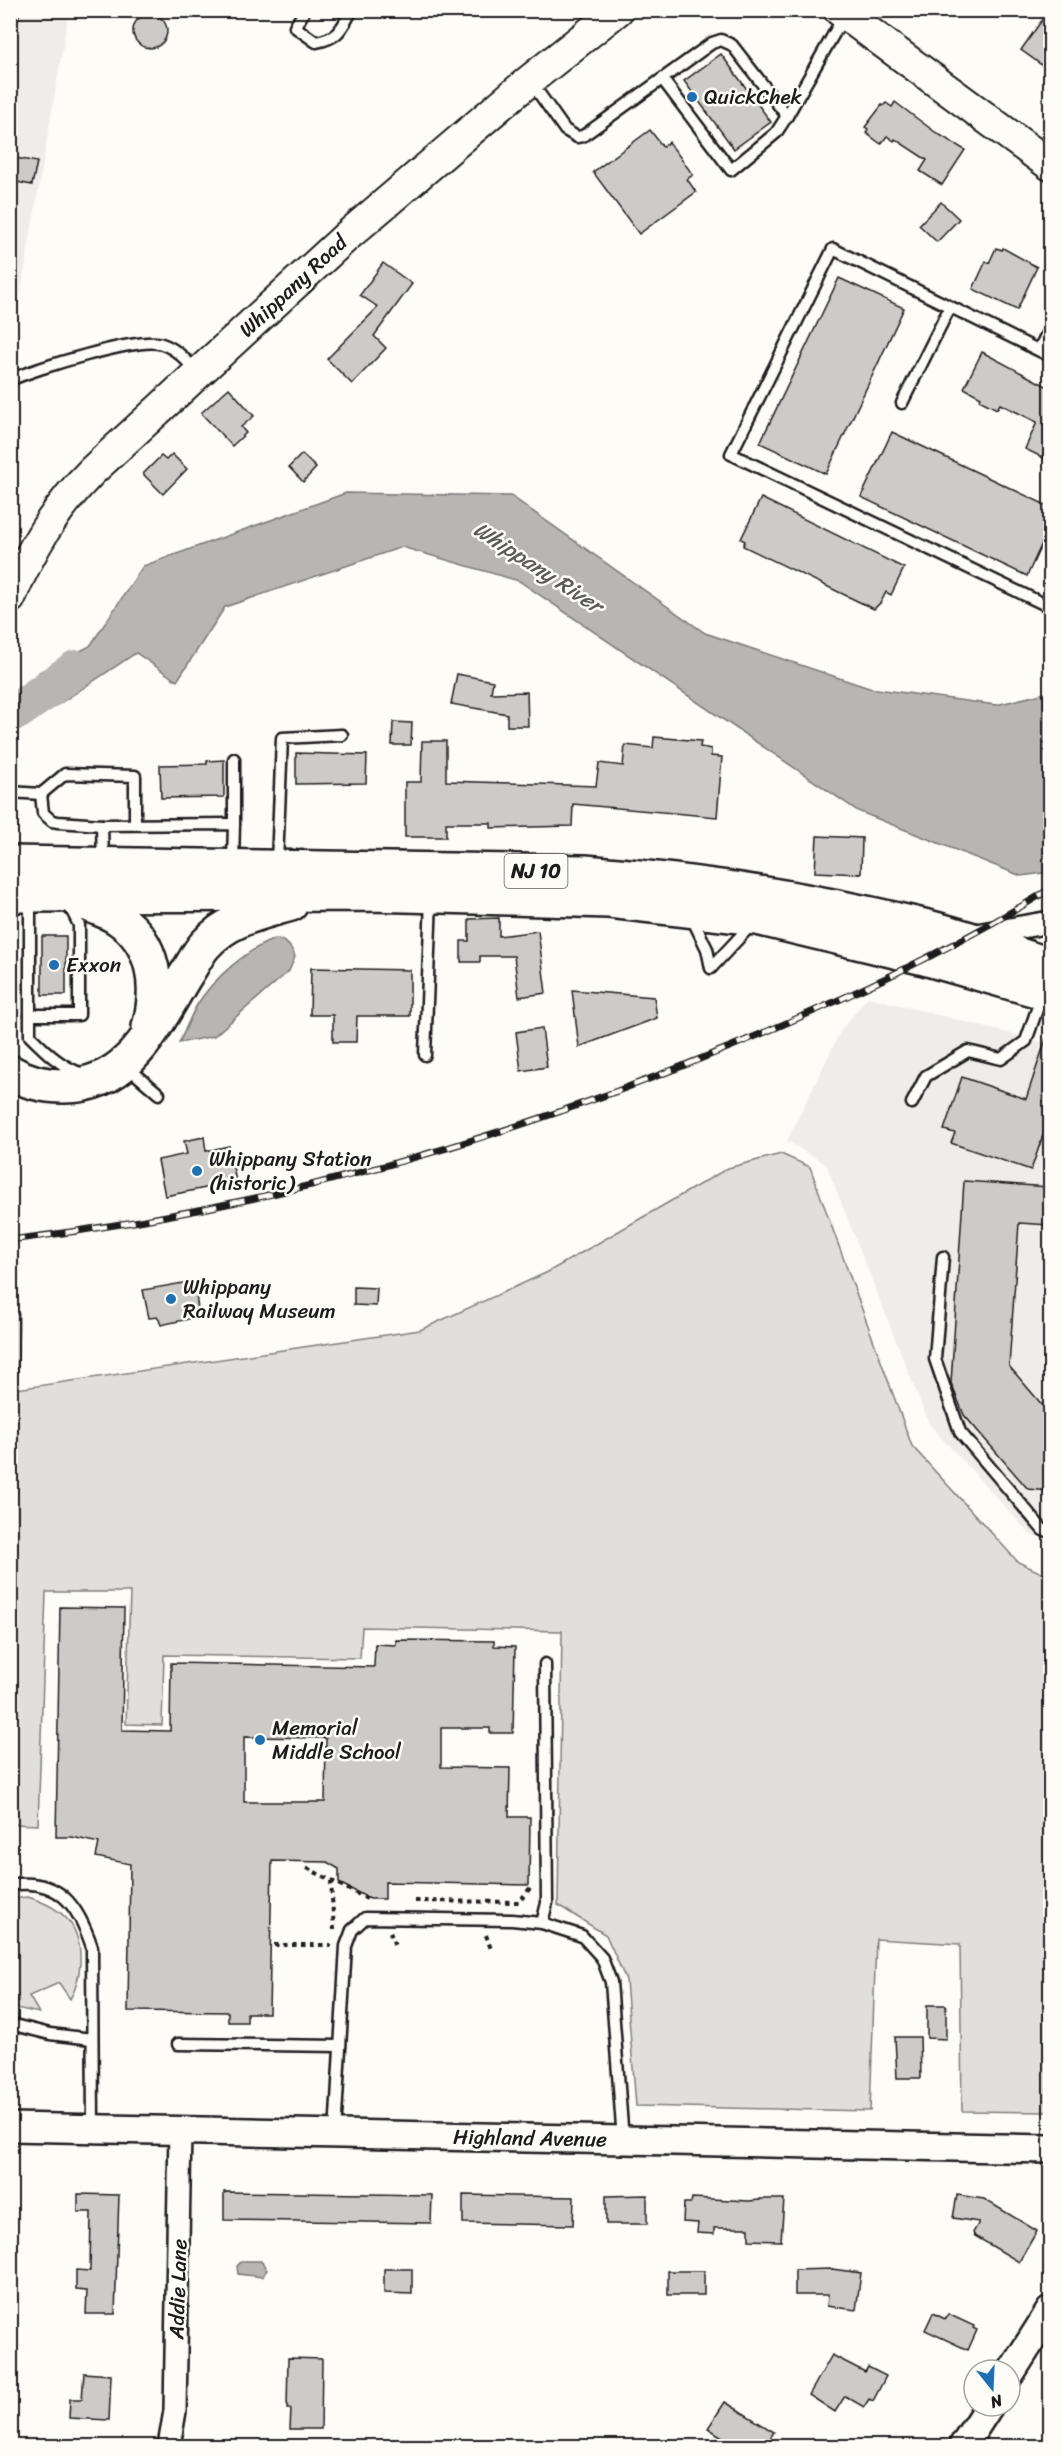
<svg xmlns="http://www.w3.org/2000/svg" width="1061" height="2457" font-family="Sriracha,sans-serif">
<style>
.built{fill:#eeede9}
.green{fill:#e0dfdb;stroke:#7e7e7c;stroke-width:1.5}
.water{fill:#b7b6b2;stroke:#797876;stroke-width:1.5}
.lines{fill:none;stroke-linecap:round;stroke-linejoin:round}
.river{stroke:#b7b6b2;stroke-width:38}
.building{fill:#cccbc8;stroke:#1c1c1c;stroke-width:1.5;fill-rule:evenodd}
.service-casing{stroke:#1c1c1c;stroke-width:15}
.minor-casing{stroke:#1c1c1c;stroke-width:26}
.tertiary-casing{stroke:#1c1c1c;stroke-width:32}
.secondary-casing{stroke:#1c1c1c;stroke-width:34}
.primary-casing{stroke:#1c1c1c;stroke-width:38}
.path{stroke:#1c1c1c;stroke-width:4;stroke-dasharray:4.5 4.5;stroke-linecap:butt}
.service{stroke:#fdfcf7;stroke-width:10}
.minor{stroke:#fdfcf7;stroke-width:21}
.tertiary{stroke:#fdfcf7;stroke-width:27}
.secondary{stroke:#fdfcf7;stroke-width:30}
.primary{stroke:#fdfcf7;stroke-width:33}
.rail-casing{stroke:#1c1c1c;stroke-width:7}
.rail{stroke:#fdfcf7;stroke-width:4.5;stroke-dasharray:14;stroke-linecap:butt}
.poi-dot{fill:#1f6fb2;stroke:#fdfcf7;stroke-width:2}
.labels{text-anchor:middle;dominant-baseline:central;stroke-width:5;stroke-linejoin:round;paint-order:stroke}
.shield{fill:#fdfcf7;stroke:#605f5e;stroke-width:1.5}
.shield-label{font-size:20px;font-weight:bold;fill:#1c1c1c}
.poi-label{font-size:21px;fill:#1c1c1c;stroke:#fdfcf7;text-anchor:start}
.street-label{font-size:21px;fill:#1c1c1c;stroke:#fdfcf7}
.water-label{font-size:22px;font-style:italic;fill:#5a5a58;stroke:#fdfcf7}
</style>
<rect width="100%" height="100%" fill="#fdfcf7"/>
<filter id="ink" filterUnits="userSpaceOnUse"><feTurbulence type="fractalNoise" baseFrequency=".0167" numOctaves="2"/><feDisplacementMap in="SourceGraphic" scale="12" xChannelSelector="R" yChannelSelector="G"/><feConvolveMatrix kernelMatrix="1 2 1 2 8 2 1 2 1" color-interpolation-filters="sRGB"/></filter>
<g filter="url(#ink)">
<g class="built">
<polygon points="11,11 69,11 11,349"/>
<polygon points="868,997 1050,1044 1050,1537 1032,1536 929,1424 826,1164 787,1141 841,1030"/>
</g>
<g class="green">
<polygon points="781,1154 810,1167 912,1446 1018,1562 1050,1577 1050,2112 962,2111 960,1944 876,1939 870,2111 636,2106 626,1980 606,1935 558,1905 562,1631 362,1627 360,1658 164,1655 162,1725 126,1724 130,1592 46,1592 38,1825 11,1824 11,1314 19,1314 17,1389 420,1330 548,1272 728,1168"/>
<path d="M28,1897C63,1908 82,1925 80,1964C79,1977 77,1988 70,1999L59,1983L29,1996L39,2013L11,2007V1899Z"/>
</g>
<g class="water">
<polygon points="346,493 511,496 705,633 869,688 996,705 1050,692 1050,872 1021,876 858,811 519,581 402,547 225,607 177,681 136,653 29,724 39,672 90,646 143,566"/>
<path d="M275,939C286,940 292,947 295,957L289,971L214,1036L179,1043C185,1031 190,1017 197,1005C212,980 247,949 275,939Z"/>
<polygon points="242,2261 261,2261 267,2270 262,2277 238,2274 237,2266"/>
</g>
<g class="lines">
<polyline class="river" points="10,712 17,711 76,669"/>
</g>
<g class="building">
<polygon points="1049,10 1050,10 1050,71 1021,50"/>
<circle cx="150" cy="31" r="17"/>
<polygon points="721,54 771,122 734,149 684,81"/>
<polygon points="895,102 935,132 965,150 942,185 920,171 927,160 895,139 894,141 887,136 881,144 866,133 868,129 865,127 882,105 883,106 886,103 892,107"/>
<polygon points="650,130 663,147 669,142 693,175 687,179 696,192 639,234 593,172"/>
<polygon points="16,158 37,162 32,185 12,181"/>
<polygon points="941,202 959,219 937,242 919,225"/>
<polygon points="996,248 1002,250 1003,248 1037,267 1017,310 973,289 986,261 989,263"/>
<polygon points="383,263 412,284 374,336 386,348 352,384 327,359 378,307 360,295"/>
<polygon points="839,278 904,308 826,474 760,443"/>
<polygon points="982,352 1050,388 1050,461 1025,449 1037,422 1000,404 997,409 979,400 981,397 964,388"/>
<polygon points="229,388 254,416 241,427 246,433 232,446 201,413"/>
<polygon points="892,432 1050,507 1050,526 1027,576 861,497"/>
<polygon points="172,454 187,469 163,494 143,474 161,456 166,460"/>
<polygon points="302,454 316,468 303,482 289,467"/>
<polygon points="761,498 904,568 891,595 886,592 881,602 874,609 743,546 745,541 741,539"/>
<polygon points="457,674 493,681 491,693 527,692 528,726 507,726 507,714 451,704"/>
<polygon points="393,722 412,723 411,745 392,745"/>
<polygon points="654,737 701,741 700,747 711,749 711,756 722,757 717,817 573,804 572,826 491,828 491,823 446,823 446,837 405,837 405,782 421,782 422,741 446,741 446,781 596,786 599,763 623,766 625,745 653,748"/>
<polygon points="296,753 367,755 366,783 296,784"/>
<polygon points="224,760 224,797 161,798 160,765 207,764 207,761"/>
<polygon points="817,836 862,838 861,874 815,872"/>
<polygon points="499,918 499,936 538,931 546,993 519,997 514,956 480,956 480,962 461,962 461,941 469,941 469,919"/>
<rect x="42" y="936" width="24" height="59"/>
<polygon points="311,968 410,970 410,1016 357,1016 356,1042 333,1042 333,1015 310,1015"/>
<polygon points="572,990 654,997 657,1018 579,1047"/>
<polygon points="542,1028 547,1067 521,1071 516,1032"/>
<polygon points="1047,1036 1050,1036 1050,1115 1031,1170 951,1143 955,1133 944,1130 962,1077 1026,1099"/>
<polygon points="204,1137 206,1151 229,1146 236,1182 165,1196 158,1160 187,1154 184,1141"/>
<polygon points="964,1181 1050,1187 1050,1225 1019,1223 1009,1366 1050,1414 1050,1491 1028,1489 964,1415 951,1383"/>
<polygon points="194,1281 198,1309 191,1311 193,1318 161,1325 158,1317 149,1318 143,1290"/>
<polygon points="354,1287 377,1288 376,1306 354,1305"/>
<path d="M60,1607L124,1608L122,1730L170,1731L171,1663L374,1667L375,1644L396,1645V1640L494,1641V1646L515,1647L513,1733H490V1728H441V1767L510,1768L509,1817H530L529,1885L385,1882V1899H370L339,1883V1869L327,1862L272,1861L269,2013H247V2022H228V2012L128,2011L130,1864L96,1857L99,1843L72,1837H56ZM244,1737L326,1738L325,1802H244Z"/>
<polygon points="927,2005 946,2005 946,2039 927,2038"/>
<polygon points="895,2037 920,2037 921,2078 897,2078"/>
<polygon points="224,2192 432,2195 431,2223 224,2220"/>
<polygon points="78,2194 119,2195 115,2314 86,2314 87,2291 76,2290 76,2270 90,2271 91,2212 78,2212"/>
<polygon points="463,2195 574,2197 573,2225 463,2223"/>
<polygon points="647,2195 647,2224 606,2224 606,2196"/>
<polygon points="957,2195 984,2199 1037,2231 1019,2262 975,2236 973,2233 979,2222 953,2218"/>
<polygon points="692,2198 749,2201 760,2200 760,2199 784,2199 781,2241 749,2240 749,2228 714,2228 714,2234 697,2233 698,2223 683,2222 684,2203 691,2203"/>
<polygon points="384,2269 412,2269 412,2294 384,2293"/>
<polygon points="832,2269 861,2273 856,2310 827,2306 828,2295 795,2295 795,2270"/>
<rect x="668" y="2271" width="36" height="24"/>
<polygon points="933,2313 945,2319 948,2314 974,2326 973,2328 977,2330 968,2350 925,2330"/>
<polygon points="832,2355 865,2372 868,2367 886,2376 873,2401 869,2399 864,2407 845,2396 835,2412 809,2395"/>
<polygon points="288,2358 322,2359 321,2429 290,2429 291,2409 287,2409"/>
<polygon points="84,2373 111,2375 109,2420 69,2418 70,2399 82,2399"/>
<polygon points="725,2402 774,2432 765,2446 723,2446 727,2440 708,2428"/>
</g>
<g class="lines">
<defs>
<g id="service">
<path d="M305,10L295,27L316,42C339,38 341,29 352,10"/>
<polyline points="10,25 13,10"/>
<polyline points="663,80 731,170 776,133 787,116"/>
<polyline points="531,82 565,130 577,137 583,136 712,43 721,40 732,45 787,116 844,16"/>
<polyline points="1039,350 1050,327"/>
<polyline points="1050,356 833,249 731,454 1050,607"/>
<path d="M10,380C34,369 140,336 162,344C177,349 187,361 198,373"/>
<polyline points="902,403 950,307"/>
<polyline points="10,792 41,794 65,774 135,776 135,823"/>
<polyline points="41,794 43,813 52,821 58,822 102,825"/>
<polyline points="234,824 234,759"/>
<polyline points="103,861 102,825 234,824 233,862"/>
<polyline points="277,863 282,738 342,735"/>
<path d="M30,899V1036C46,1052 61,1067 83,1074"/>
<polyline points="691,916 707,949 711,968"/>
<polyline points="711,968 752,924"/>
<polyline points="30,1015 79,1015 79,925 69,905"/>
<polyline points="425,1055 431,899"/>
<polyline points="125,1065 159,1094"/>
<polyline points="912,1103 926,1076 968,1051 1001,1059 1026,1041 1042,995"/>
<polyline points="943,1257 935,1359 960,1432 1043,1530 1050,1531"/>
<path d="M10,1885C59,1877 78,1905 92,1947L93,2129"/>
<polyline points="542,1923 547,1903 545,1664"/>
<polyline points="10,2024 50,2034 92,2039"/>
<polyline points="178,2044 340,2046"/>
<polyline points="335,2134 346,1946 352,1930 365,1918 512,1920 542,1923 582,1936 602,1958 611,1982 623,2140"/>
</g>
<g id="minor">
<polyline points="971,936 1050,922"/>
<polyline points="169,2446 175,2411 180,2130"/>
</g>
<g id="tertiary">
<polyline points="10,2127 1050,2149"/>
<polyline points="1010,2374 1050,2311"/>
<polyline points="963,2446 989,2406"/>
</g>
<g id="secondary">
<polyline points="839,10 1050,165"/>
<path d="M10,598C31,549 55,508 92,471L347,236L530,80L618,10"/>
</g>
<g id="primary">
<path d="M10,863L585,872C697,881 806,898 915,924C961,934 1005,951 1050,965"/>
<polyline points="10,895 370,894 609,901 757,918 924,958 1050,994"/>
<path d="M77,900C90,906 107,910 119,919C155,943 160,988 149,1027"/>
<path d="M10,1072C27,1082 45,1086 63,1086C130,1087 155,1025 185,976C192,966 197,954 205,945C228,919 259,913 291,904"/>
</g>
</defs>
<use href="#service" class="service-casing"/>
<use href="#minor" class="minor-casing"/>
<use href="#tertiary" class="tertiary-casing"/>
<use href="#secondary" class="secondary-casing"/>
<use href="#primary" class="primary-casing"/>
<g class="path">
<polyline points="307,1868 371,1901"/>
<polyline points="331,1881 334,1930"/>
<polyline points="415,1901 519,1902 531,1887"/>
<polyline points="390,1932 396,1949"/>
<polyline points="486,1935 492,1952"/>
<polyline points="274,1945 331,1945"/>
</g>
<use href="#service" class="service"/>
<use href="#minor" class="minor"/>
<use href="#tertiary" class="tertiary"/>
<use href="#secondary" class="secondary"/>
<use href="#primary" class="primary"/>
<defs>
<path id="rail" d="M10,1240C259,1210 501,1142 732,1046C841,1001 950,951 1050,889"/>
</defs>
<use href="#rail" class="rail-casing"/>
<use href="#rail" class="rail"/>
</g>
</g>
<g class="poi-dot">
<circle cx="692" cy="97" r="6"/>
<circle cx="54" cy="965" r="6"/>
<circle cx="197" cy="1171" r="6"/>
<circle cx="171" cy="1299" r="6"/>
<circle cx="260" cy="1740" r="6"/>
</g>
<g class="labels">
<rect class="shield" x="504.5" y="854" width="63" height="34" rx="4.5"/>
<g class="shield-label">
<text x="536" y="871">NJ 10</text>
</g>
<g class="poi-label">
<text x="704" y="97">QuickChek</text>
<text x="66" y="965">Exxon</text>
<text x="209" y="1159">Whippany Station<tspan x="209" dy="24">(historic)</tspan></text>
<text x="183" y="1287">Whippany<tspan x="183" dy="24">Railway Museum</tspan></text>
<text x="272" y="1728">Memorial<tspan x="272" dy="24">Middle School</tspan></text>
</g>
<g class="street-label">
<text transform="translate(293 286) rotate(-43)">Whippany Road</text>
<text transform="translate(530 2138) rotate(1)">Highland Avenue</text>
<text transform="translate(178 2289) rotate(-88)">Addie Lane</text>
</g>
<g class="water-label">
<text transform="translate(538 567) rotate(33)">Whippany River</text>
</g>
</g>
<rect width="1061" height="2457" fill="none" stroke="#fdfcf7" stroke-width="36"/>
<rect x="18" y="18" width="1025" height="2421" fill="none" stroke="#1c1c1c" stroke-width="2" filter="url(#ink)"/>
<g transform="translate(992 2388) rotate(162)"><circle r="28" fill="#fdfcf7" stroke="#a3a29f" stroke-width="1.5"/>
<path d="M0-4.5L10 22L0 15L-10 22Z" fill="#1f6fb2"/>
<text y="-9" font-size="16" font-weight="bold" text-anchor="middle" fill="#1c1c1c">N</text>
</g>
</svg>
